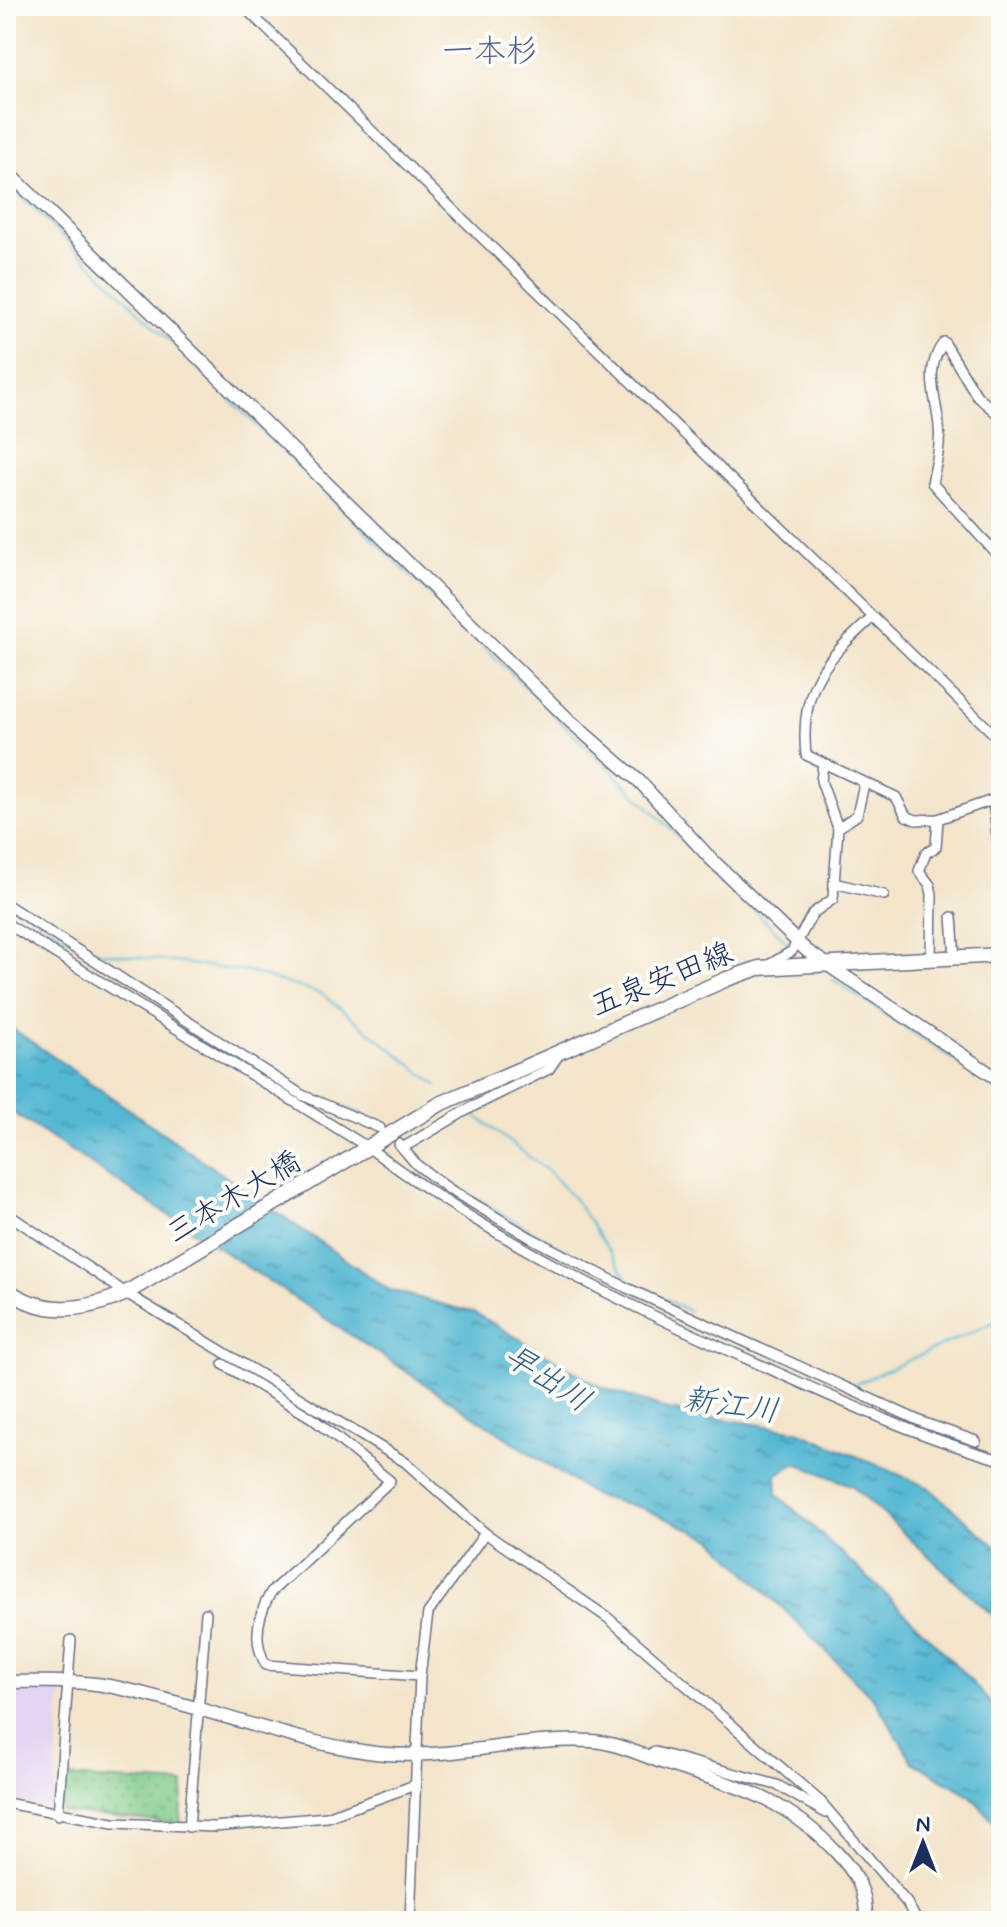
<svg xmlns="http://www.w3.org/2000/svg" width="1007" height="1927" font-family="Mynerve,'Klee One',sans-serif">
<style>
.built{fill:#e4d3f2}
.grass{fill:url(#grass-dots);stroke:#4c7c72;stroke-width:2}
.water{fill:url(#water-ripples);stroke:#387498;stroke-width:2}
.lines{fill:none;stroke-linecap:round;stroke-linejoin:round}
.stream{stroke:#54b8d3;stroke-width:2}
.minor-casing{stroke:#676e84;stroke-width:12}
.tertiary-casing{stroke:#676e84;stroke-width:15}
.secondary-casing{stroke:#676e84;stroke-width:17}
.minor{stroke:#fff;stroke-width:9}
.tertiary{stroke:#fff;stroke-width:12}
.secondary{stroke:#fff;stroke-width:14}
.labels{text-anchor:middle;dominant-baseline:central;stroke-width:8;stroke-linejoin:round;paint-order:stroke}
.street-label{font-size:30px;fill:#1b2f5e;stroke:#fdfcf7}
.neighbourhood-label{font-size:32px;fill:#566092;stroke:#fdfcf7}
.water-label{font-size:32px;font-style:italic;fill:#2f5f87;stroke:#fdfcf7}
</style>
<defs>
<pattern id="grass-dots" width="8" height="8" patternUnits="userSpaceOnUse" patternTransform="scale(2)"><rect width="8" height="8" fill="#7dc987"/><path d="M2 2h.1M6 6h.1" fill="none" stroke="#66a472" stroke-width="1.8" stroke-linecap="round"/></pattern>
<pattern id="water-ripples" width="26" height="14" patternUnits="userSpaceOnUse" patternTransform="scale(2)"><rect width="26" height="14" fill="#54b8d3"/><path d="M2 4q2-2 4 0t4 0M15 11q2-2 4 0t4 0" fill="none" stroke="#4596ae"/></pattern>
</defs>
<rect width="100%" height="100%" fill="#fdfcf7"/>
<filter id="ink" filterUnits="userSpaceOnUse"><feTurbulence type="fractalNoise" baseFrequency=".0125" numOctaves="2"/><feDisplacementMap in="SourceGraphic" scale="16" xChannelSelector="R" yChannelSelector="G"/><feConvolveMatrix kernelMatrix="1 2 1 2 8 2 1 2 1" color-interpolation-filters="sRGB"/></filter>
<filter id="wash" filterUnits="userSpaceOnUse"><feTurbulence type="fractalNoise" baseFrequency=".006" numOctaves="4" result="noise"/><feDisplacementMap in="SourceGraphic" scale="32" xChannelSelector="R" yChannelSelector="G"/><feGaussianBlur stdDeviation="1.8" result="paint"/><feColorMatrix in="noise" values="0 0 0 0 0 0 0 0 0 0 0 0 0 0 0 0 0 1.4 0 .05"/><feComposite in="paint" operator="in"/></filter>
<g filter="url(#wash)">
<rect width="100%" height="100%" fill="#f3e4ca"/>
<polygon class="built" points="6,1690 61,1690 53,1810 6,1798"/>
<polygon class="grass" points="64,1777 184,1784 180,1824 61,1812"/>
<path class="water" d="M6,1024L389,1290L475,1313L601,1387L668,1410L798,1431L928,1487L1001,1551V1623L853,1486L796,1463L776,1475L777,1494C854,1565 933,1635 1001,1715V1830L971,1796L913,1762L874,1699L713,1539L642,1508L595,1496L6,1108Z"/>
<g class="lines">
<g class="stream">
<polyline points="6,181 790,945"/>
<polyline points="6,898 132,980"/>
<polyline points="92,951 249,972 322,994 437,1085"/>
<polyline points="833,980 1001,1091"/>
<polyline points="335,1104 362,1114"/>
<polyline points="471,1112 549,1172 575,1200 631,1284"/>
<polyline points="412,1149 433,1172"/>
<polyline points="444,1180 563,1249 689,1311"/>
<polyline points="851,1386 1001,1319"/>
</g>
</g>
</g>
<g filter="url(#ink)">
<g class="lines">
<defs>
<g id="minor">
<polyline points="243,6 1001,741"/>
<path d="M1001,417L977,396L944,342C923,370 936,395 939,426C941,446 936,464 932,483L1001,559"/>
<path d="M873,617C826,659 799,687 806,755L896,797L906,816L916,820L938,819L1001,797"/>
<polyline points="823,764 821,781 838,828"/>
<polyline points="993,801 1001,870"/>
<polyline points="834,883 884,895"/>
<polyline points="6,904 302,1095 380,1128"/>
<polyline points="952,917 955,958"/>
<path d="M6,923L369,1148C491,1239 625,1305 763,1366C841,1401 919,1437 1001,1460"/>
<polyline points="931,959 932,894 930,885 919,871 926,853 936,847 938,819"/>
<polyline points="767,966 792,951 813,913 833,899 838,828 857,815 864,784"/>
<polyline points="399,1144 417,1165 449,1189 531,1238 627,1288 924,1423 976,1441"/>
<polyline points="404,1147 472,1107 549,1069 560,1053"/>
<polyline points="6,1213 126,1293 405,1462 485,1533 608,1618 821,1802 907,1903 917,1921"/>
<path d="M223,1364L312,1418L390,1481L271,1592C258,1615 252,1641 266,1665L420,1676"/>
<polyline points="645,1756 655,1752 777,1785 826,1813"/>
<polyline points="6,1803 113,1823 214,1827 327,1817 415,1785"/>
<polyline points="58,1815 71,1640"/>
<polyline points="189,1827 206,1613"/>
<polyline points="410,1921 420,1676 428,1613 485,1533"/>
</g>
<g id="tertiary">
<polyline points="6,170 570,721 640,782 709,857 807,951 1001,1081"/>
<path d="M6,1682C40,1682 75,1680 109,1686C196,1703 279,1739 368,1752C442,1763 517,1737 591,1741C616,1742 643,1756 667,1764C737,1787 783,1796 836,1852C856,1873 867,1891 866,1921"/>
</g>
<path id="secondary" d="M6,1289C43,1317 86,1311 126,1293L440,1104L727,979L759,968L1001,955"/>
</defs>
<use href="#minor" class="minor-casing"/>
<use href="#tertiary" class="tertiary-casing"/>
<use href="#secondary" class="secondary-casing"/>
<use href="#minor" class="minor"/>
<use href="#tertiary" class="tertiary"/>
<use href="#secondary" class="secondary"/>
</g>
</g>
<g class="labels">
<g class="street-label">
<text transform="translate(662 980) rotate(-22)">五泉安田線</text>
<text transform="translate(234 1198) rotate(-31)">三本木大橋</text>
</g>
<g class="neighbourhood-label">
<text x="490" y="52">一本杉</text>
</g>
<g class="water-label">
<text transform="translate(547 1379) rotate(33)">早出川</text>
<text transform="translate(731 1406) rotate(8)">新江川</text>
</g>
</g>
<rect width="1007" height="1927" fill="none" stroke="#fdfcf7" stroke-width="32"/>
<g transform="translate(923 1843)" stroke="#fdfcf7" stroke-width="6" paint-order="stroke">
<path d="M0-6L14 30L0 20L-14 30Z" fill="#1b2f5e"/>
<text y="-12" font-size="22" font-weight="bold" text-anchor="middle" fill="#1b2f5e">N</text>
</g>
</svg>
